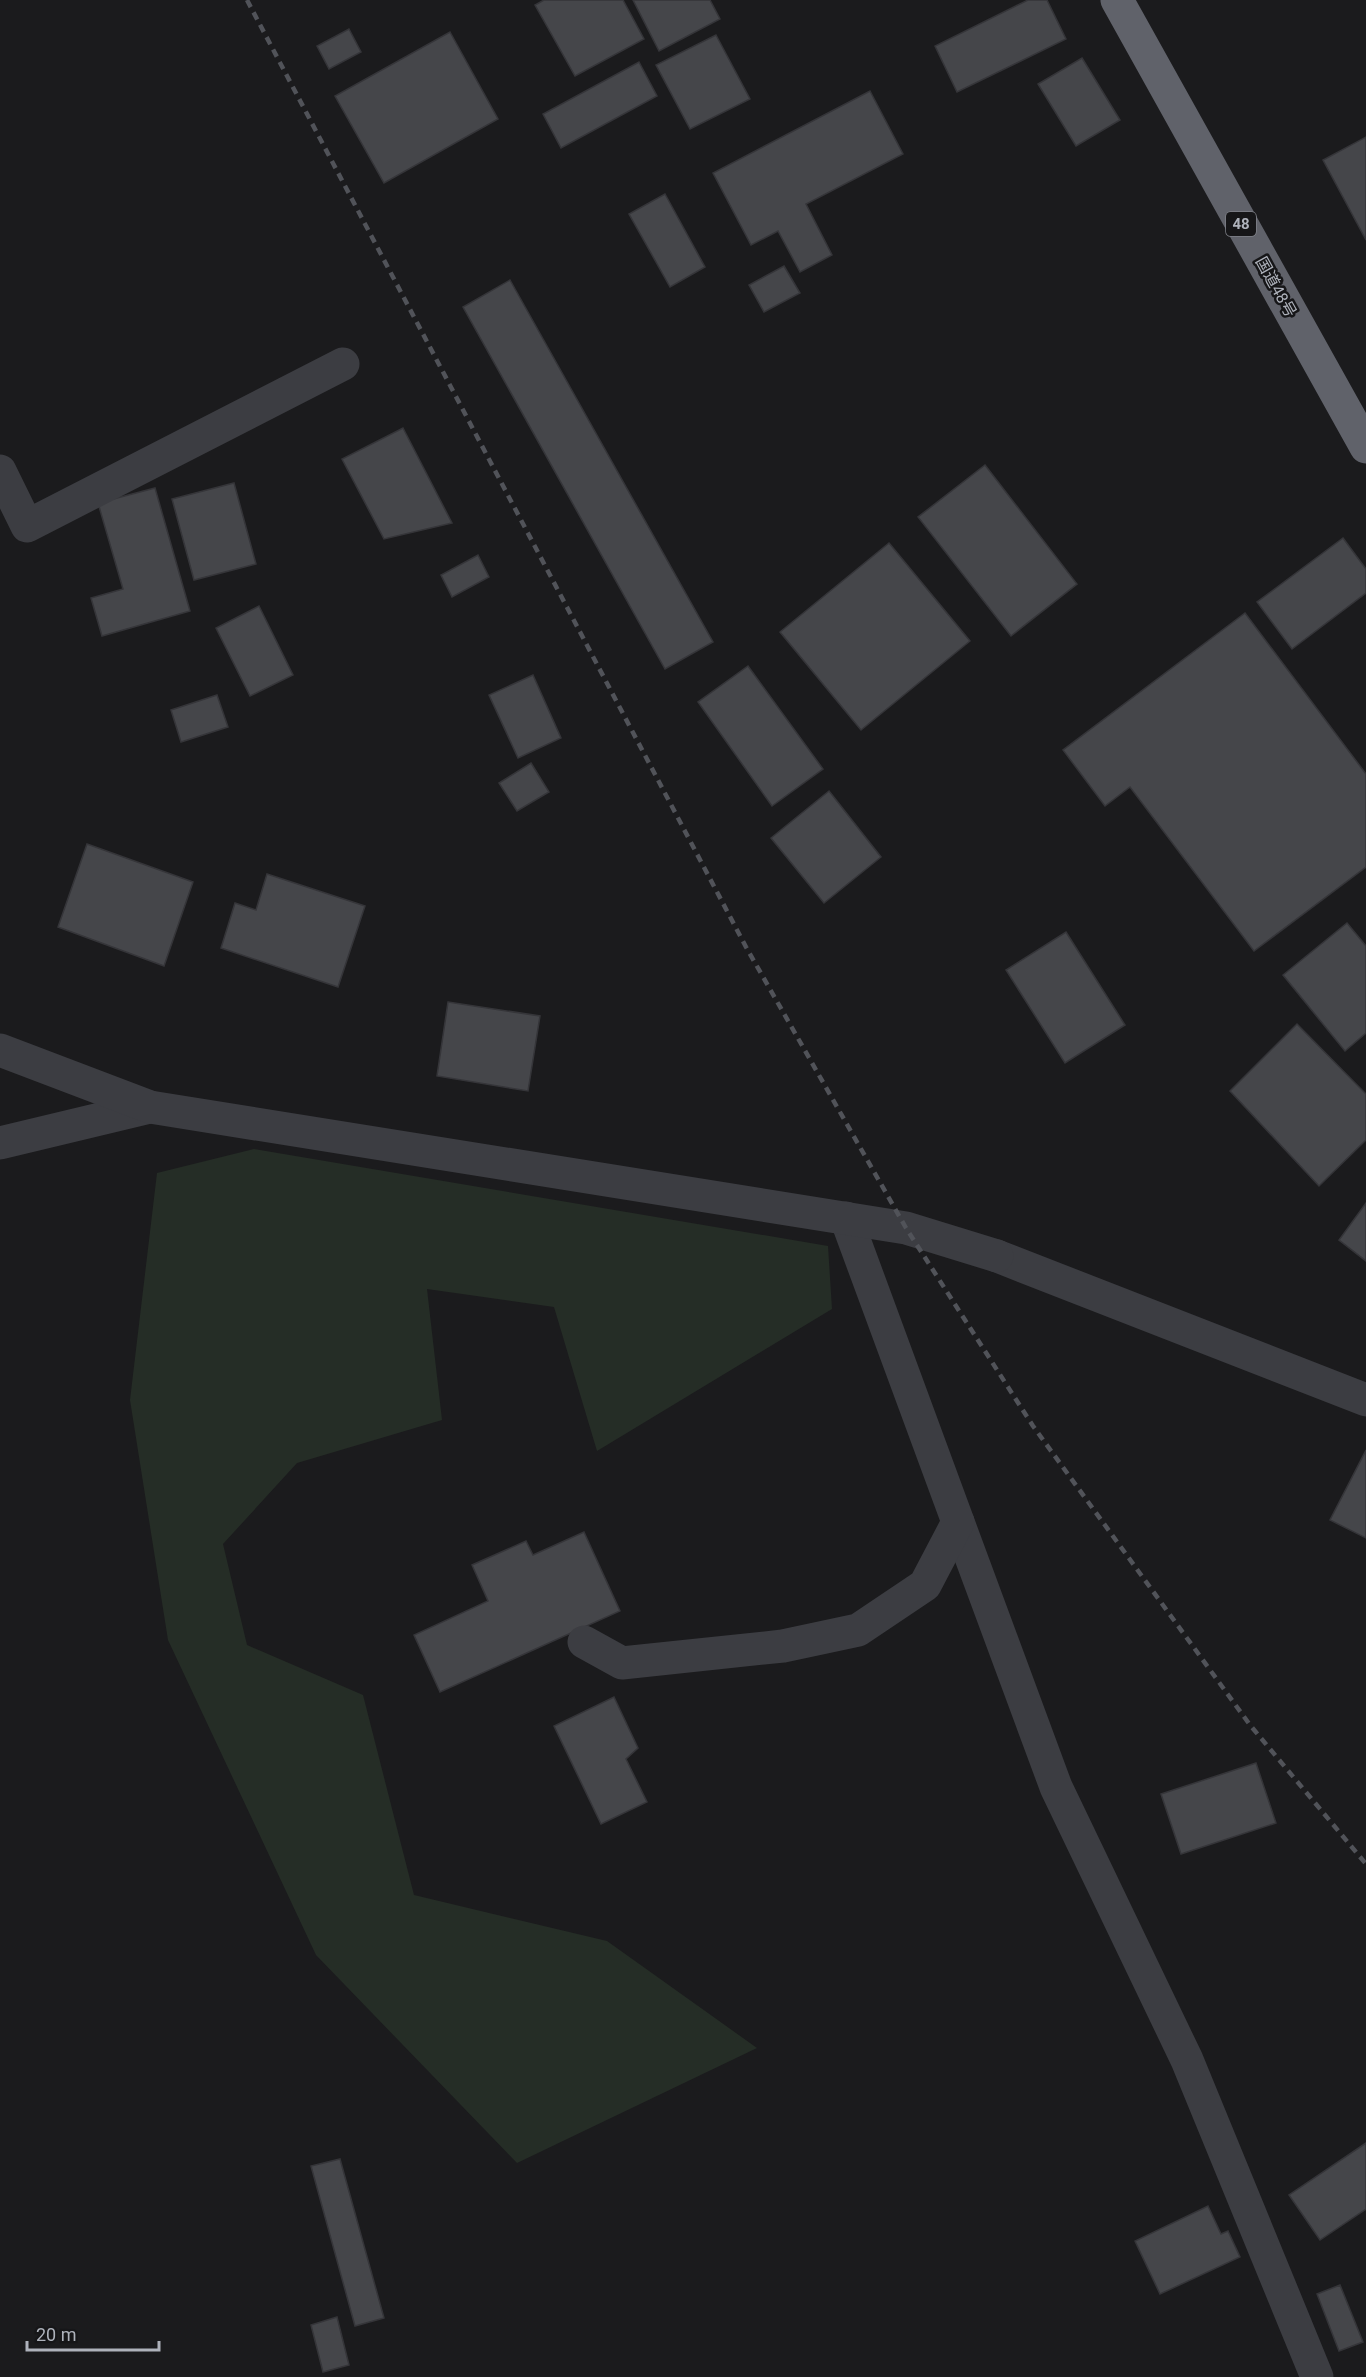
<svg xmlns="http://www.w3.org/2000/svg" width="1366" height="2377" font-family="Roboto,'Noto Sans JP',sans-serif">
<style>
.green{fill:#252d26}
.building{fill:#45464a;stroke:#353539;stroke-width:1.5}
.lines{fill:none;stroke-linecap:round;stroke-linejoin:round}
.minor{stroke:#3c3d42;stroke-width:33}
.tertiary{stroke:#3c3d42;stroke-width:33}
.trunk{stroke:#60626a;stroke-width:33}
.rail{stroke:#515359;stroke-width:4.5;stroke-dasharray:8 6;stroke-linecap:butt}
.labels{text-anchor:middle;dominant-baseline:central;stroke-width:5;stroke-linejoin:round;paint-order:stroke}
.shield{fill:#161618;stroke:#80838a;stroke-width:1.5}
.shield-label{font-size:15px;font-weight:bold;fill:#aeb2bb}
.street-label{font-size:16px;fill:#aeb2bb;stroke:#161618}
</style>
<rect width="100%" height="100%" fill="#1b1b1d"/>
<polygon class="green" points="254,1149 828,1246 832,1309 597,1451 554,1307 427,1289 442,1420 297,1463 223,1544 247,1645 363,1695 414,1895 607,1941 757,2048 517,2163 316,1955 168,1640 130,1400 157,1173"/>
<g class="building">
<polygon points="544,0 623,0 644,39 575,76 535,5"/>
<polygon points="633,0 710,0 720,19 659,51"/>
<polygon points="1028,0 1047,0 1066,39 957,92 935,46"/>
<polygon points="349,29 361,52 329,69 317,46"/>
<polygon points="450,32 498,119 384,183 335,96"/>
<polygon points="716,35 750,99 690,129 656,65"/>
<polygon points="1082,58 1120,120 1076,146 1038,84"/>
<polygon points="639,62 657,96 561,148 543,114"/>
<polygon points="870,91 903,154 806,204 832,255 800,272 778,231 751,245 713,173"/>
<polygon points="1366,137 1366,240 1323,160"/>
<polygon points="665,194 705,267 670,287 629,214"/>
<polygon points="784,266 800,293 764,312 749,285"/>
<polygon points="510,280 713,642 665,669 463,307"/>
<polygon points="403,428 452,523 384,539 342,459"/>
<polygon points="985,465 1077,584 1011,636 918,517"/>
<polygon points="234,483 256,564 194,580 172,499"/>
<polygon points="155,488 190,611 102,636 91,598 123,589 98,503"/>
<polygon points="1343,538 1366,569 1366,593 1292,649 1257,602"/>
<polygon points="889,543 970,641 861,730 780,632"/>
<polygon points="478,555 489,577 452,597 441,575"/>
<polygon points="259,606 293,675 250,696 216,628"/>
<polygon points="1245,613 1366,774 1366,867 1254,951 1130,787 1105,806 1063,750"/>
<polygon points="748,666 823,769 772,806 698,702"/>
<polygon points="533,675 561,738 518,758 489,695"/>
<polygon points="217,695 228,727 181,742 171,710"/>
<polygon points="531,763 549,792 517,811 499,783"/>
<polygon points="829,791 881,857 824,903 771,838"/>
<polygon points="87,844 193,882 164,966 58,927"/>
<polygon points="267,874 365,906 338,987 221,948 235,903 256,910"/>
<polygon points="1347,923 1366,946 1366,1033 1345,1051 1283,975"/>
<polygon points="1066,932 1125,1025 1065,1063 1006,970"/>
<polygon points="448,1002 540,1016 528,1091 437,1076"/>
<polygon points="1297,1024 1366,1094 1366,1140 1319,1186 1230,1091"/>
<polygon points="1366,1203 1366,1261 1339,1240"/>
<polygon points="1366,1450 1366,1538 1330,1520"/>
<polygon points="584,1532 620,1611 440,1692 414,1635 488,1601 472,1565 526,1541 533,1555"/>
<polygon points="614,1697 638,1748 626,1759 647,1802 601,1824 554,1726"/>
<polygon points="1256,1763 1276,1823 1181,1854 1161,1794"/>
<polygon points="1366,2143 1366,2209 1320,2240 1289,2195"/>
<polygon points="340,2159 384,2318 355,2326 311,2166"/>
<polygon points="1208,2206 1221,2234 1228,2231 1240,2257 1160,2294 1135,2241"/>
<polygon points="1340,2285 1363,2342 1339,2351 1317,2294"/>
<polygon points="337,2317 349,2365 323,2372 311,2325"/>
</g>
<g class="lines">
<g class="minor">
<polyline points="0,471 27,526 343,364"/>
<polyline points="0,1143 150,1107"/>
<polyline points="997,1256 1366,1400"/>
<polyline points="958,1522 1056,1787 1187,2060 1317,2377"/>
<polyline points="584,1642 622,1663 783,1646 858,1630 925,1585 958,1522 846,1218"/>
</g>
<polyline class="tertiary" points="0,1050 150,1107 906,1228 997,1256"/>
<polyline class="trunk" points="1117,0 1366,447"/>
<polyline class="rail" points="247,0 746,947 906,1228 1033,1426 1250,1725 1366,1864"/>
</g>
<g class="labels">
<rect class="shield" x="1226" y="212" width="30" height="24" rx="4.5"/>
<g class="shield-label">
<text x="1241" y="224">48</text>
</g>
<g class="street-label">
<text transform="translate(1276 287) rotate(61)">国道48号</text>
</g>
</g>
<path d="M27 2341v9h132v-9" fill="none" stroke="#aeb2bb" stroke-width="3"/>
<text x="36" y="2341" font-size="18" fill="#aeb2bb" stroke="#161618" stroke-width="4.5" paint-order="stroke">20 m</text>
</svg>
